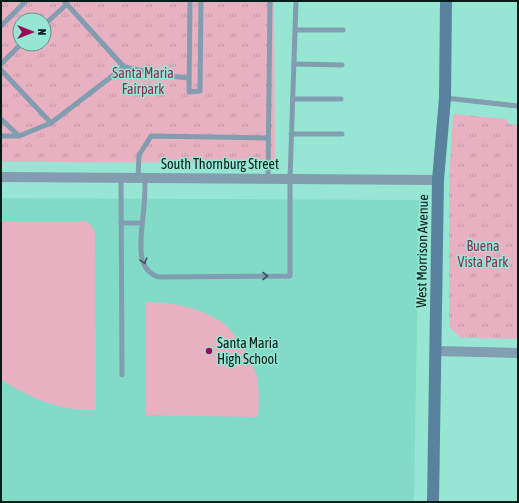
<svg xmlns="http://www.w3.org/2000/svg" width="519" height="503" font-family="'Asap Condensed',sans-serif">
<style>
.built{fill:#82dbc6}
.park{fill:url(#park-tufts);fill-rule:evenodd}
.garden{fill:#e7b1c2}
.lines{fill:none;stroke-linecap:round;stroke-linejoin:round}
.lane{stroke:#819daf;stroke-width:5}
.street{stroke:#819daf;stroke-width:10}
.secondary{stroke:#58829d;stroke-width:12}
.oneway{stroke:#3a575b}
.poi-dot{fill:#9b0856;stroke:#97e6d3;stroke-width:1.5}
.labels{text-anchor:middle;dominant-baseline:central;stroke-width:3;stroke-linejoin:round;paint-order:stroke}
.park-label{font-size:14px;fill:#863154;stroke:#97e6d3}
.street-label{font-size:14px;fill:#001e17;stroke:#97e6d3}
.poi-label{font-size:14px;fill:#001e17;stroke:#97e6d3;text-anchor:start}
</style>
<defs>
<pattern id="park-tufts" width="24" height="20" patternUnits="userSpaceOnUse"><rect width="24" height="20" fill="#e7b1c2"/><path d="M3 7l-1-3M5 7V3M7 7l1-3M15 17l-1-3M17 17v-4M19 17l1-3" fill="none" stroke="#c498a6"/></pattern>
</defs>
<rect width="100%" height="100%" fill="#97e6d3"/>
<!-- built -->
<polygon class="built" points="1,198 419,200 414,502 1,502"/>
<!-- park -->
<g class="park">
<path d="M1,1h273l1,162 -274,-1zM20,20h24v24h-24z"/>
<polygon points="453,114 506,119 509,124 518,125 518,339 461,338 449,327 449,181"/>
</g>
<!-- garden -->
<g class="garden">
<path d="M1,221h84l6,4 4,7 1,178c-8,0 -15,0 -22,-1 -27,-3 -51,-16 -73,-29z"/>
<path d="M146,302c25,0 52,5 74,19 12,7 29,33 34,47 6,13 5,34 4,49l-112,-2z"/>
</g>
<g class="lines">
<!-- lane -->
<g class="lane">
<polyline points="190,1 189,92 200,91 201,1"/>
<polyline points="44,25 67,4"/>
<polyline points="1,26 26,1"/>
<polyline points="295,30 343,30"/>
<polyline points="1,64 21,44"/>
<polyline points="294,64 342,65"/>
<polyline points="124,67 163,75 188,78"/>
<polyline points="1,70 51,123 124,67 64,1"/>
<polyline points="445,98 518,106"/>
<polyline points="293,99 341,99"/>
<polyline points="1,119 19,136 51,123"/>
<polyline points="291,134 342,134"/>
<polyline points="1,136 19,136"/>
<polyline points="121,178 122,375"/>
<polyline points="138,178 139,155 151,136 268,138"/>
<path d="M145,178c0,9 0,19 -1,28 -1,13 -6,44 -1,56 3,8 7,12 15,15l132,-1v-97l6,-178"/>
<polyline points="268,179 270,1"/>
<polyline points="121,223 142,223"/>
</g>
<!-- street -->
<g class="street">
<polyline points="1,177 438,180"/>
<polyline points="436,351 518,353"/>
</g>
<!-- secondary -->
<polyline class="secondary" points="433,502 438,180 445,98 446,1"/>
</g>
<!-- one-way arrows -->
<defs><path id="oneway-chevron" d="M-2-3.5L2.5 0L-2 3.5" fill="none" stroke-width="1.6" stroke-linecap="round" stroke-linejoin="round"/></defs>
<g class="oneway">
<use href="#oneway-chevron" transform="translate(144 261) rotate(72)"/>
<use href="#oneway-chevron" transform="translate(265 276)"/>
</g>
<!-- markers -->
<circle class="poi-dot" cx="209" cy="351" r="4"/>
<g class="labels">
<!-- park labels -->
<g class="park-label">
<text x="143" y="73">Santa Maria<tspan x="143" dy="16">Fairpark</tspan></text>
<text x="483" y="246">Buena<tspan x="483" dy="16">Vista Park</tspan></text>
</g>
<!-- street labels -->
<g class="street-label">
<text x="220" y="164">South Thornburg Street</text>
<text transform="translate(422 251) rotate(-89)">West Morrison Avenue</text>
</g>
<!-- poi labels -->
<g class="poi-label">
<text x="217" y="343">Santa Maria<tspan x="217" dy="16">High School</tspan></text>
</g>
</g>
<!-- border -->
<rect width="519" height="503" fill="none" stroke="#001e17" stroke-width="4"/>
<!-- north arrow -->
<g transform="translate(32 32) rotate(90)"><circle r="19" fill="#97e6d3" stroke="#5b9688"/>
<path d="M0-3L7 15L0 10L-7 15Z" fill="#9b0856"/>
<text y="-6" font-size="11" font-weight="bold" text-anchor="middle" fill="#001e17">N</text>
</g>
</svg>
